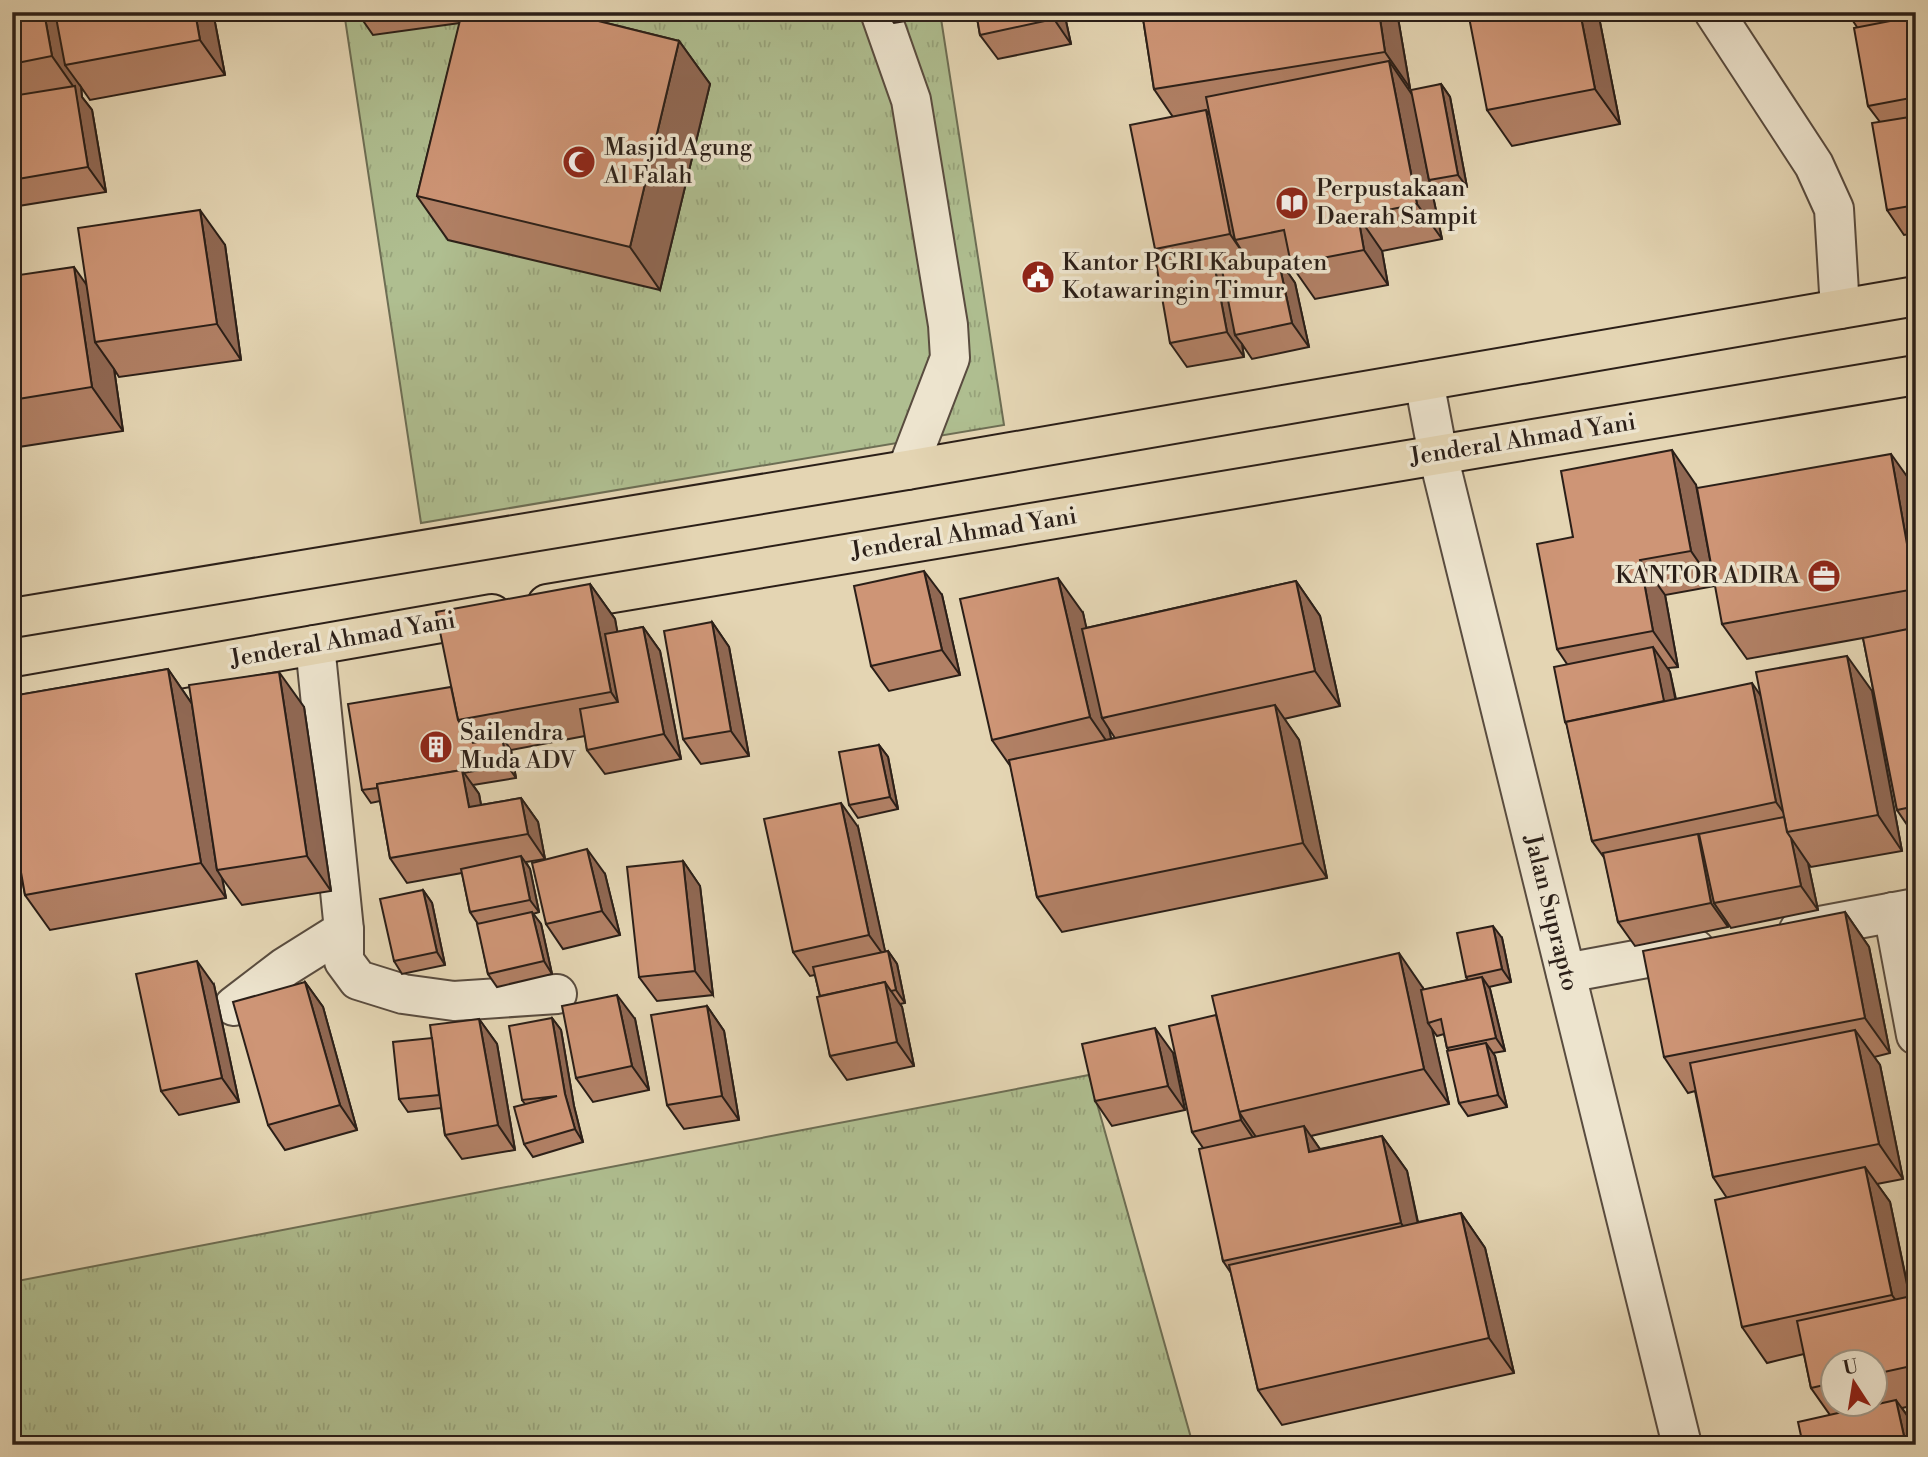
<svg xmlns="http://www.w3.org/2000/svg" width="1928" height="1457" font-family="'Libre Bodoni',serif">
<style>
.grass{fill:url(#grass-tufts);stroke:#6d6e54;stroke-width:2}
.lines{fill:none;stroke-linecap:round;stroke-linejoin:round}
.minor-casing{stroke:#594c3f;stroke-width:42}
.highway-casing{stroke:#2b1f18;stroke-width:42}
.minor{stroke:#ede4ce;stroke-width:38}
.highway{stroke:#e4d5b3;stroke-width:38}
.wall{fill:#b18065;stroke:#2b1f18;stroke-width:2;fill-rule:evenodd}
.shaded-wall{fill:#906853;stroke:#2b1f18;stroke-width:2}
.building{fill:#ce9576;stroke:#2b1f18;stroke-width:2}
.labels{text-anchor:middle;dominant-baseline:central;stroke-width:7;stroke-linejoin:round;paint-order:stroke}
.poi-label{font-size:24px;fill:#2b1f18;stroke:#ede4ce;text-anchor:start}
.street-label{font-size:24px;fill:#2b1f18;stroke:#ede4ce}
</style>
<defs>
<pattern id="grass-tufts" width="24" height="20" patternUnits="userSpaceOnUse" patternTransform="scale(1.75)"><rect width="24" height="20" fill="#afbe90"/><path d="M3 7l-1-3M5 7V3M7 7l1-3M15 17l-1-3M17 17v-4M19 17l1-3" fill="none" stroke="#97a37b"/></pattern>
</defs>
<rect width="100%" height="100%" fill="#e4d5b3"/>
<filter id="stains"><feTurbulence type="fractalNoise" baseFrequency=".00286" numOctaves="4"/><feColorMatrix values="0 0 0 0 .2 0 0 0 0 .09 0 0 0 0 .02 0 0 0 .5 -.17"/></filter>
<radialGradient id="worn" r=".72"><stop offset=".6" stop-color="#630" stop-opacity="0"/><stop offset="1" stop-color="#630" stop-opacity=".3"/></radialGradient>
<!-- grass -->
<g class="grass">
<polygon points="344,12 940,12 1004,425 421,523"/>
<polygon points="1089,1075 1193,1445 12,1445 12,1282"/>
</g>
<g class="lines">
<defs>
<g id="minor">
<polyline points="880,12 911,100 948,325 950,358 907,470"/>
<polyline points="1714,12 1814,165 1834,209 1840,309"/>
<polyline points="1424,381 1438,455 1682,1445"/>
<polyline points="315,645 344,930 344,961 358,980 403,994 454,1001 557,994"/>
<polyline points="1893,912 1916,1035"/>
<polyline points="1799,930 1916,908"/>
<polyline points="1566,973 1695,949"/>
<polyline points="234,1006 285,967 344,930"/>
</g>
<g id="highway">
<polyline points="547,604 1916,375"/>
<polyline points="12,618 907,470 1916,296"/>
<polyline points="12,698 492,614"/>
</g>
</defs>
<!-- minor casing -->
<use href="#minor" class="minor-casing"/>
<!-- highway casing -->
<use href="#highway" class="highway-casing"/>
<!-- minor -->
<use href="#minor" class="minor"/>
<!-- highway -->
<use href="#highway" class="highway"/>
</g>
<!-- wall -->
<g class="wall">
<polygon points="12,12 213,12 225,75 90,100 81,87 82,97 92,110 106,192 12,207"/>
<polygon points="357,12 562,12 679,41 710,84 660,290 448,240 417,196 460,23 373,35"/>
<polygon points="886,12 935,12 936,16 894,23"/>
<polygon points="976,12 1064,12 1071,44 998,59 980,35"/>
<path d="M1142,12h255l13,76h-3l5,7 29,-11 9,13 17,90 -29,6 -8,-11 12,57 -60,12 6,34 -73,14 -21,-30 -8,1 9,13 14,64 -57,12 -10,-15 2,13 -57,10 -17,-24 -6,-81 -9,-13 18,-132 -19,-28zM1247,258l4,6 -27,6 -4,-6 27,-5z"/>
<polygon points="1598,12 1620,124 1512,146 1487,110"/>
<polygon points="1847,12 1916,12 1916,233 1904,235 1887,210 1880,122 1868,106 1857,27"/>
<polygon points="225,245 241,360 119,377 114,369 123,431 12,448 12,271 16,276 86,284"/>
<polygon points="1696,485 1715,586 1665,595 1678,667 1668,668 1670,672 1676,699 1872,691 1902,851 1811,867 1808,863 1818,910 1731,928 1727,922 1728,927 1635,946 1618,922 1605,859 1592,841 1567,725 1565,722 1567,664 1557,649 1573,537"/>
<polygon points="1916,489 1916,629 1914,629 1916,631 1916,834 1914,835 1897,810 1863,638 1747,659 1722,624"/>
<path d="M1296,581l24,35 20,90 -56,13 15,21 28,138 -265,54 -25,-35 -26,-130 -19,-27 91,-127 3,15zM1109,729l6,9 -4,1z"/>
<polygon points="590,584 615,619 617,632 643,627 660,651 681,759 605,774 587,750 585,736 511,750 516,778 473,785 479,794 481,805 521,798 538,822 545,859 526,862 530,869 539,912 533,914 541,924 552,974 497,987 488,974 478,924 470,912 462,873 407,883 390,858 380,801 371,803 362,790"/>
<polygon points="942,595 960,675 889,691 871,666"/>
<polygon points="712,622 729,647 749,756 701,764 683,739"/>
<polygon points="168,669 192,704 304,707 331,891 242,905 222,878 226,898 50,930 25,895 23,883 12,885 12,696"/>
<polygon points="879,745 888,757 898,809 858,818 849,805"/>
<polygon points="858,827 885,952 888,951 897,964 905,1003 900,1004 902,1007 914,1066 847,1080 830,1056 820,996 815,975 810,976 793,952"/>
<polygon points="683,861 700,886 713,995 657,1001 639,977"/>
<polygon points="605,874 620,935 563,949 546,924"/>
<polygon points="423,890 432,903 445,965 402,974 394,961"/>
<path d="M1845,912l24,35 21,106 -16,4 6,8 23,114 -26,5 13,18 20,95 6,-2v110l-14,3 11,16 -83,-9 -19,-27 -7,-34 -37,9 -25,-36 -15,-129 -14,-21 -18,-86 -7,2 -24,-36zM1833,1362h42v42h-42z"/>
<polygon points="1502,938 1511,982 1489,987 1490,989 1505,1051 1493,1053 1495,1056 1507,1107 1468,1116 1459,1103 1449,1051 1447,1048 1444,1034 1437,1036 1432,1029 1449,1104 1311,1136 1320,1149 1382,1136 1407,1171 1418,1222 1461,1213 1485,1248 1514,1373 1282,1425 1258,1390 1231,1273 1223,1261 1203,1148 1192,1132 1423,988 1424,990 1468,980 1466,977"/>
<polygon points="305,982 323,1007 357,1130 285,1150 268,1125"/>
<polygon points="214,985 239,1102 179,1115 161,1091"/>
<polygon points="707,1006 724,1031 739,1120 684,1129 667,1105"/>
<polygon points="552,1018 561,1030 574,1106 583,1142 533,1157 524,1144 525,1104 522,1100"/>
<polygon points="479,1019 497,1044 515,1150 462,1159 445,1135 441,1108 408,1112 399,1099 432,1038"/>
<polygon points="635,1019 649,1090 593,1102 576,1078"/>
<polygon points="1173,1053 1185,1110 1112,1126 1095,1101"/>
</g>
<!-- shaded-wall -->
<g class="shaded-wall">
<polygon points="44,12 67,12 65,65 81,87 82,97 92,110 106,192 88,167 75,89 52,56"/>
<polygon points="195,12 213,12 225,75 200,40"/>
<polygon points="1052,12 1064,12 1071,44 1054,19"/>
<polygon points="1379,12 1397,12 1410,88 1385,52"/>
<polygon points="1580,12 1598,12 1620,124 1595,89"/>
<polygon points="679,41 710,84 660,290 630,247"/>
<polygon points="1389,61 1413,96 1429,180 1430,182 1442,239 1417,204"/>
<polygon points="1441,84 1450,97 1467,187 1458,175"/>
<polygon points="1206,110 1223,135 1235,240 1247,259 1230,234"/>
<polygon points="200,210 225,245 241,360 217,324"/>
<polygon points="1358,216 1382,251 1388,285 1364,250"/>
<polygon points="1212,253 1229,278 1235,335 1242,344 1244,357 1227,332"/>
<polygon points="1278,258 1295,283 1309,347 1292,323"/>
<polygon points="74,267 105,311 95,342 114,369 123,431 92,387"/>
<polygon points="1672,450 1696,485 1715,586 1691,551"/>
<polygon points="1891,454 1916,489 1916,590 1915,589"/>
<polygon points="1640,560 1665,595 1678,667 1653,631"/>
<polygon points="924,571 942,595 960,675 942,650"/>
<polygon points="1058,578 1083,613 1107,717 1102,718 1109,729 1114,752 1090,717"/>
<polygon points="1296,581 1320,616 1340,706 1315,671"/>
<polygon points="590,584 615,619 635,727 611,692"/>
<polygon points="712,622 729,647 749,756 731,731"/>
<polygon points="643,627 660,651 681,759 664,734"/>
<polygon points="1653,647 1670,672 1681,728 1664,703"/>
<polygon points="1847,656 1872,691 1902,851 1878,815"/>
<polygon points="168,669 192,704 217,870 222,878 226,898 201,863"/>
<polygon points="279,672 304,707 331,891 307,856"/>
<polygon points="1752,683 1776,718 1796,830 1776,802"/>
<polygon points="1275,705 1299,740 1327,878 1303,843"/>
<polygon points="502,737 511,750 516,778 507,765"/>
<polygon points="879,745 888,757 898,809 890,797"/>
<polygon points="462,770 479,794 486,832 469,807"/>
<polygon points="521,798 538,822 545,859 528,834"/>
<polygon points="12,802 26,883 12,863"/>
<polygon points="841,803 858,827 887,960 869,935"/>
<polygon points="1698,834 1715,859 1714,903 1727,922 1728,927 1711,903"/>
<polygon points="1791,838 1808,863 1818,910 1801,886"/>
<polygon points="587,849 605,874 620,935 602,911"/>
<polygon points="521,856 530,869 539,912 530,900"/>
<polygon points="683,861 700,886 713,995 695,971"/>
<polygon points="423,890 432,903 445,965 437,952"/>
<polygon points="532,912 541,924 552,974 544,961"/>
<polygon points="1845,912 1869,947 1890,1053 1865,1018"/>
<polygon points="1493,926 1502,938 1511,982 1502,969"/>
<polygon points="888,951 897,964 905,1003 896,990"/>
<polygon points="1399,953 1423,988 1431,1022 1428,1023 1432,1029 1449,1104 1424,1069"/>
<polygon points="197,961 214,985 239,1102 222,1078"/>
<polygon points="1482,977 1490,989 1505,1051 1496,1038"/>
<polygon points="305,982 323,1007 357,1130 340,1105"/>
<polygon points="885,982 902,1007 914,1066 897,1042"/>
<polygon points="617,995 635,1019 649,1090 632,1066"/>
<polygon points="707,1006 724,1031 739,1120 722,1096"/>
<polygon points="552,1018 561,1030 574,1106 583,1142 575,1129 565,1094"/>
<polygon points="479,1019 497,1044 515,1150 498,1125"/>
<polygon points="1155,1028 1173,1053 1185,1110 1168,1086"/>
<polygon points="1855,1030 1880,1065 1903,1179 1879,1144"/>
<polygon points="1486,1043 1495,1056 1507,1107 1498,1095"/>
<polygon points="1239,1112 1256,1137 1258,1145 1241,1120"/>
<polygon points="1304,1126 1328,1161 1309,1152"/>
<polygon points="1382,1136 1407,1171 1425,1258 1401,1223"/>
<polygon points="1865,1167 1890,1202 1916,1328 1892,1295"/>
<polygon points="1461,1213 1485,1248 1514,1373 1489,1338"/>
<polygon points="1896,1400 1913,1424 1916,1435 1916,1445 1906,1445"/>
</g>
<!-- building -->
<g class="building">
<polygon points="12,12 44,12 52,56 12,64"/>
<polygon points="55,12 195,12 200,40 65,65"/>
<polygon points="462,12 562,12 679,41 630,247 417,196"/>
<polygon points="976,12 1052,12 1054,19 980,35"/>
<polygon points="1142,12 1379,12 1385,52 1154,89"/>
<polygon points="1468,12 1580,12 1595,89 1487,110"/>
<polygon points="1916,16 1916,97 1868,106 1854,28"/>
<polygon points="1389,61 1417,204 1358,216 1364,250 1291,264 1284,230 1235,240 1206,97"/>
<polygon points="1441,84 1458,175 1429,180 1411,90"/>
<polygon points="75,86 88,167 12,180 12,96"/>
<polygon points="1206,110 1230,234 1155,249 1130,125"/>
<polygon points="1916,116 1916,205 1887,210 1872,123"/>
<polygon points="200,210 217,324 95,342 78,228"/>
<polygon points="1212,253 1227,332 1170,343 1156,263"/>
<polygon points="1278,258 1292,323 1235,335 1222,270"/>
<polygon points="74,267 92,387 12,400 12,276"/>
<polygon points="1672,450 1691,551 1640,560 1653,631 1557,649 1537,544 1573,537 1561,471"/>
<polygon points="1891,454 1915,589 1722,624 1697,488"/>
<polygon points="924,571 942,650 871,666 854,586"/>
<polygon points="1058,578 1090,717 992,740 960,599"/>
<polygon points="1296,581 1315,671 1102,718 1082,629"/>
<polygon points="590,584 611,692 458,720 436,612"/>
<polygon points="712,622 731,731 683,739 664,631"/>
<polygon points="643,627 664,734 587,750 580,709 618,702 605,634"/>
<polygon points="1913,628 1916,640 1916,806 1897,810 1863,638"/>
<polygon points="1653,647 1664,701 1565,722 1554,667"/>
<polygon points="1847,656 1878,815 1787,832 1756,672"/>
<polygon points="168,669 201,863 25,895 12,822 12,696"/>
<polygon points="279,672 307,856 217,870 189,685"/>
<polygon points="1752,683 1776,802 1592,841 1566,722"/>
<polygon points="451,687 458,720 473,743 502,737 507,765 464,773 462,770 377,784 377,788 362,790 348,704"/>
<polygon points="1275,705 1303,843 1037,897 1009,760"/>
<polygon points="879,745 890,797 849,805 839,752"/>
<polygon points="462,770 469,807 521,798 528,834 390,858 377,784"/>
<polygon points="841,803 869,935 793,952 764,819"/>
<polygon points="1784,817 1787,832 1791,838 1801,886 1714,903 1699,834"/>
<polygon points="1698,834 1711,903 1618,922 1603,853"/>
<polygon points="587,849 602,911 546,924 532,863"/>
<polygon points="521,856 530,900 470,912 461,869"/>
<polygon points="683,861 695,971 639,977 627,867"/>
<polygon points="423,890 437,952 394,961 380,899"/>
<polygon points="532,912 544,961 488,974 477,924"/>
<polygon points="1845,912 1865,1018 1664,1057 1643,951"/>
<polygon points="1493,926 1502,969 1466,977 1457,933"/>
<polygon points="888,951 896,990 891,991 885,982 820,996 813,967"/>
<polygon points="1399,953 1424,1069 1239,1112 1212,996"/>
<polygon points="197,961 222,1078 161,1091 136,974"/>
<polygon points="1482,977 1496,1038 1447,1048 1441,1019 1428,1023 1421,990"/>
<polygon points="305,982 340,1105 268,1125 233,1002"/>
<polygon points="885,982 897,1042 830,1056 817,997"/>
<polygon points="617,995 632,1066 576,1078 562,1006"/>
<polygon points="707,1006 722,1096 667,1105 651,1015"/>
<polygon points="1216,1015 1241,1120 1192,1132 1169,1026"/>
<polygon points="552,1018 565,1094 575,1129 524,1144 514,1107 557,1096 522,1100 509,1026"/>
<polygon points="479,1019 498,1125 445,1135 430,1025"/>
<polygon points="1155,1028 1168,1086 1095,1101 1082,1044"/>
<polygon points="1855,1030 1879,1144 1713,1177 1690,1063"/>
<polygon points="432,1038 439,1095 399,1099 393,1042"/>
<polygon points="1486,1043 1498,1095 1459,1103 1447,1051"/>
<polygon points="1304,1126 1309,1152 1382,1136 1401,1223 1223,1261 1199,1149"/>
<polygon points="1865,1167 1892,1295 1742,1327 1715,1200"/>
<polygon points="1461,1213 1489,1338 1258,1390 1229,1265"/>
<polygon points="1916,1295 1916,1365 1875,1374 1875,1362 1833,1362 1833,1383 1811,1388 1797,1321"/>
<polygon points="1896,1400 1906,1445 1803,1445 1798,1422"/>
</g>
<!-- icons -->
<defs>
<symbol id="mosque-disc" viewBox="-11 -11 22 22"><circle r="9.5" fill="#8f2418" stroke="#ede4ce"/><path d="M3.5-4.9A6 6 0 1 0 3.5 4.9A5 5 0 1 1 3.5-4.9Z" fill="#fff"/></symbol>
<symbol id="library-disc" viewBox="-11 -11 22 22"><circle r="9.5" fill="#8f2418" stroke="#ede4ce"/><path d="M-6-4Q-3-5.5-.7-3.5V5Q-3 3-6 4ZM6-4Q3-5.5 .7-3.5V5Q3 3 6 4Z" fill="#fff"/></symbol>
<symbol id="civic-disc" viewBox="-11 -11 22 22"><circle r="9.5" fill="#8f2418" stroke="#ede4ce"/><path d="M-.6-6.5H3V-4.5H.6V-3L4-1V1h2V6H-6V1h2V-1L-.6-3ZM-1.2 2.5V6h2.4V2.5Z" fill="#fff"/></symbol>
<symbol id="office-disc" viewBox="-11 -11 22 22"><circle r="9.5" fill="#8f2418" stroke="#ede4ce"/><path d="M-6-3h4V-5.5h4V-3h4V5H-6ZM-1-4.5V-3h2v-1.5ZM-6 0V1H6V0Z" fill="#fff"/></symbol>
<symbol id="building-disc" viewBox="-11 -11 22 22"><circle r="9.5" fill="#8f2418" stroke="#ede4ce"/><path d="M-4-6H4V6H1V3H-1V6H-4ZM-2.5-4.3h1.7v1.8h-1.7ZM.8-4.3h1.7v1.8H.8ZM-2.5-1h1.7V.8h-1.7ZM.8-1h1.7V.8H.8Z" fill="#fff"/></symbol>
</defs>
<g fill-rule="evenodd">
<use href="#mosque-disc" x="560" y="143" width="38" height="38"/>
<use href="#library-disc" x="1273" y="184" width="38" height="38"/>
<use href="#civic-disc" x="1019" y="258" width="38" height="38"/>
<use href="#office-disc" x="1805" y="557" width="38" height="38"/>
<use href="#building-disc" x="417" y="728" width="38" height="38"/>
</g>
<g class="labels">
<!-- poi labels -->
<g class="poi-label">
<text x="604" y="148">Masjid Agung<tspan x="604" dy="28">Al Falah</tspan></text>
<text x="1316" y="189">Perpustakaan<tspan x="1316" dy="28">Daerah Sampit</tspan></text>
<text x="1062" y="263">Kantor PGRI Kabupaten<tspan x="1062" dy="28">Kotawaringin Timur</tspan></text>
<text x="1800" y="576" text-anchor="end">KANTOR ADIRA</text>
<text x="460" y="733">Sailendra<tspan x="460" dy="28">Muda ADV</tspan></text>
</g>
<!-- street labels -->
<g class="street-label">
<text transform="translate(1523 440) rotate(-9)">Jenderal Ahmad Yani</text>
<text transform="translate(964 534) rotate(-9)">Jenderal Ahmad Yani</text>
<text transform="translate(343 640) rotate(-10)">Jenderal Ahmad Yani</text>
<text transform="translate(1551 913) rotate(76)">Jalan Suprapto</text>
</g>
</g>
<!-- margin -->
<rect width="1928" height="1457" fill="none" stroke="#e4d5b3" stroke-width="42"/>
<rect x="14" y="14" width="1900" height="1429" fill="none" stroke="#2b1f18" stroke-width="3.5"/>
<rect x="21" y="21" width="1886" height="1415" fill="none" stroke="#2b1f18" stroke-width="2"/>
<!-- north arrow -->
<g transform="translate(1854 1383) rotate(348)"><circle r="33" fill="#ede4ce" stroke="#9f9585" stroke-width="2"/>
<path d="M0-5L12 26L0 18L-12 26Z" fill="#8f2418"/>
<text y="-10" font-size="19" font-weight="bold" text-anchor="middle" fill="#2b1f18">U</text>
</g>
<rect width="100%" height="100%" filter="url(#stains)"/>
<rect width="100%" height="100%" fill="url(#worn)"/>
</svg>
